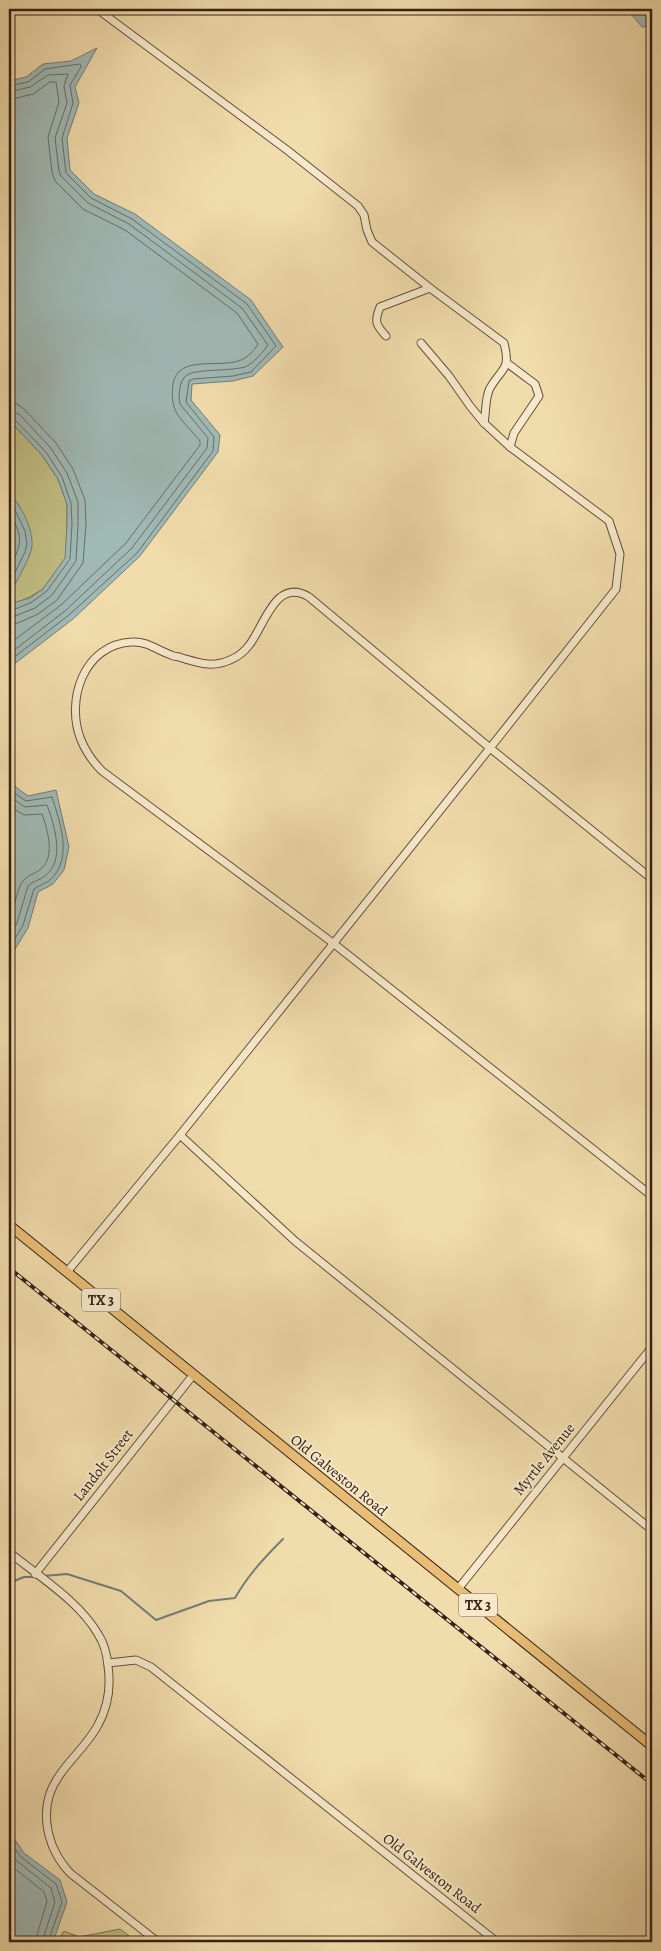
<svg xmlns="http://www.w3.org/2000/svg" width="661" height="1951" font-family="Alegreya,serif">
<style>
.green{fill:#c1be84;stroke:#7c6f4e}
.water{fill:#9fb9b5;stroke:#757c76}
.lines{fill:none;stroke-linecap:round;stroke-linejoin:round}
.shore{stroke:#6a6c66;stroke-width:1}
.stream{stroke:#757c76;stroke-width:2}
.minor-casing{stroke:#654f3d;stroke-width:9}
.major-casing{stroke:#362018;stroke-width:11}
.minor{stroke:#f6e8c9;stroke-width:7}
.major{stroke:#e8be76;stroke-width:9}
.rail-casing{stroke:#362018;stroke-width:4}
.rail{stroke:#f6e8c9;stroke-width:2;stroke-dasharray:5.5;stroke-linecap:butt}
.labels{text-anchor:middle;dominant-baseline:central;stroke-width:4;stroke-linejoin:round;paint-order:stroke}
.shield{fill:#f6e8c9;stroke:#705c4d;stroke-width:1}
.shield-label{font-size:14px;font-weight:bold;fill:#362018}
.street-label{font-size:15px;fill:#362018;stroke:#f6e8c9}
</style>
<rect width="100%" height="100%" fill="#f1dcac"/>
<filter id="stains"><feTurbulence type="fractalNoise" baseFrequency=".004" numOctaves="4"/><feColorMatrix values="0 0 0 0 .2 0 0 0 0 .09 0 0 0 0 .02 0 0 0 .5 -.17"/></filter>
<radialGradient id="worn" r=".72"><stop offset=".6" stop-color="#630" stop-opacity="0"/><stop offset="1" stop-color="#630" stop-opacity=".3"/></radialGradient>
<!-- green -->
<g class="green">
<polygon points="9,420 42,455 58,479 67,504 67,524 66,558 43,589 30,597 11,605 9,604 9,595 30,554 20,507 9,493"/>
<polygon points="120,1929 137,1942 57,1942 64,1931 79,1937"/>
</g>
<!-- water -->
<g class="water">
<polygon points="601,9 652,9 652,26 642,27 632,15"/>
<polygon points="97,48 75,87 79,103 67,138 70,170 94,194 135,214 251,300 283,347 253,376 233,381 192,384 191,400 220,435 218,452 140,556 73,619 9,668 9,604 30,598 43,589 65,558 67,524 67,504 58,479 42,455 9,420 9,81 26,77 43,64 71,61"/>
<path d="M9,493c12,12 24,35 23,53 -1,11 -17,38 -23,49z"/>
<polygon points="9,782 28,796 56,790 69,847 64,870 53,884 38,892 28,928 9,959"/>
<polygon points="9,1831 24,1853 60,1880 67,1902 53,1942 9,1942"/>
</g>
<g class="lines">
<!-- shore -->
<g class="shore">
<polyline points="9,86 28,82 45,69 80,64 81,67 70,85 73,103 62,138 66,173 91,198 132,219 247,304 276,346 251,372 233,376 193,379 189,381 186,402 214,437 213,451 137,553 69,615 9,661"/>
<path d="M9,92l21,-5 18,-12 20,-1 -4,12 3,17 -12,35 4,33 2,5 27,27 41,21 113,84 26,37c-5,7 -15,19 -23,22 -14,4 -49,2 -58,8 -8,5 -9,21 -7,29l28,34 -1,10 -75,100 -67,63 -56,43"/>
<path d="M9,100l24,-6 17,-12h6l3,20 -11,35 4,35 3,9 28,28 42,21 112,83 21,31c-3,5 -8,11 -13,14 -20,13 -67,-6 -72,26 -4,30 9,35 27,57v4l-74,98 -65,62 -52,39"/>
<polyline points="9,403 17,404 24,409 56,443 73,469 85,500 86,524 83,563 57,600 38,614 18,623 9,624"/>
<polyline points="9,411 19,414 50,447 67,473 78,502 78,524 76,561 52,595 35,608 15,616 9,616"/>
<polyline points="9,417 14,419 46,452 62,477 71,503 72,524 70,559 47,591 32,602 13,610 9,610"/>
<polyline points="9,501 15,510 25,531 27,544 25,552 9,585"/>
<path d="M9,511c17,31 11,32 0,61"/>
<path d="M9,789l17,12 26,-4c8,25 21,61 -1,82 -5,5 -12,6 -17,10l-11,36 -14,24"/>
<path d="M9,796l16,11 22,-2c7,20 19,55 -2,71 -5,4 -12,5 -17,10l-11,37 -8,14"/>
<path d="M9,806l15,9 18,-1c5,15 14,42 -1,55 -6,5 -14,6 -19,13 -7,12 -7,28 -13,41"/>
<polyline points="9,1840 21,1857 56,1884 62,1902 48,1942"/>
<polyline points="9,1851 17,1861 51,1888 55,1902 42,1942"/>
<polyline points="9,1864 44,1892 47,1901 35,1942"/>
</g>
<!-- stream -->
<g class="stream">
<path d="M43,1576l24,-2 54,17 35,29 53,-19 26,-3c13,-23 30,-41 48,-59"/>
<polyline points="9,1583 24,1577 33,1577"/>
</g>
<defs>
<g id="minor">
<polyline points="97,9 287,150 358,206 364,215 367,230 372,242 430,288"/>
<path d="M386,336c-10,-11 -12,-14 -6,-29l50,-19 74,55c7,28 -2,24 -14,45 -5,9 -4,25 -6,35"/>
<polyline points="507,363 535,384 539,396 514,433 510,447"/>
<path d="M652,879l-162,-131 -181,-151c-33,-20 -44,27 -59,47 -5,7 -12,13 -20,16 -18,8 -31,3 -48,-2 -4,-2 -8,-1 -11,-3 -14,-5 -24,-14 -39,-13 -48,2 -67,58 -51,98 5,12 12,22 21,31l231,172 319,253"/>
<polyline points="180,1135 295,1241 652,1530"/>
<polyline points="67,1272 180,1135 490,748 616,589 620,554 609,521 510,447 484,423 470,406 449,376 421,343"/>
<path d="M9,1552c29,24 70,49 89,82 6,9 9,21 10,32 3,21 0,41 -10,59 -10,19 -27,33 -39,51 -22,31 -13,71 11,97l88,69"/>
<polyline points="35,1574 194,1374"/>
<polyline points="458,1589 652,1347"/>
<polyline points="108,1663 136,1660 151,1667 497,1942"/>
</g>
<polyline id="major" points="9,1225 652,1746"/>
</defs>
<!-- minor casing -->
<use href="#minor" class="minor-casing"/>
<!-- major casing -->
<use href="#major" class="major-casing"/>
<!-- minor -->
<use href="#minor" class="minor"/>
<!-- major -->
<use href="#major" class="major"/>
<defs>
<polyline id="rail" points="9,1268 652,1784"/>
</defs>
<!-- rail casing -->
<use href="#rail" class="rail-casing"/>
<!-- rail -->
<use href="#rail" class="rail"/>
</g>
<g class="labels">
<!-- shield labels -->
<g class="shield">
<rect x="82" y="1288.5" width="38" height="23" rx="4"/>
<rect x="459" y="1593.5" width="38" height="23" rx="4"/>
</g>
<g class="shield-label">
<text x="101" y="1300">TX 3</text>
<text x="478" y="1605">TX 3</text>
</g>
<!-- street labels -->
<g class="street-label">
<text transform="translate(544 1459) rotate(-51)">Myrtle Avenue</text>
<text transform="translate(103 1465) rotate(-52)">Landolt Street</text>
<text transform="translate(339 1475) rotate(39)">Old Galveston Road</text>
<text transform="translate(432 1873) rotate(38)">Old Galveston Road</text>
</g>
</g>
<!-- margin -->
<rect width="661" height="1951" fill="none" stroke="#f1dcac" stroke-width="30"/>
<rect x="10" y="10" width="641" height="1931" fill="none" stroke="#362018" stroke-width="2.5"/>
<rect x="15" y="15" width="631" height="1921" fill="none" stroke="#362018"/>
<rect width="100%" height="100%" filter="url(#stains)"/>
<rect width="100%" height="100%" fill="url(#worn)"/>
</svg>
